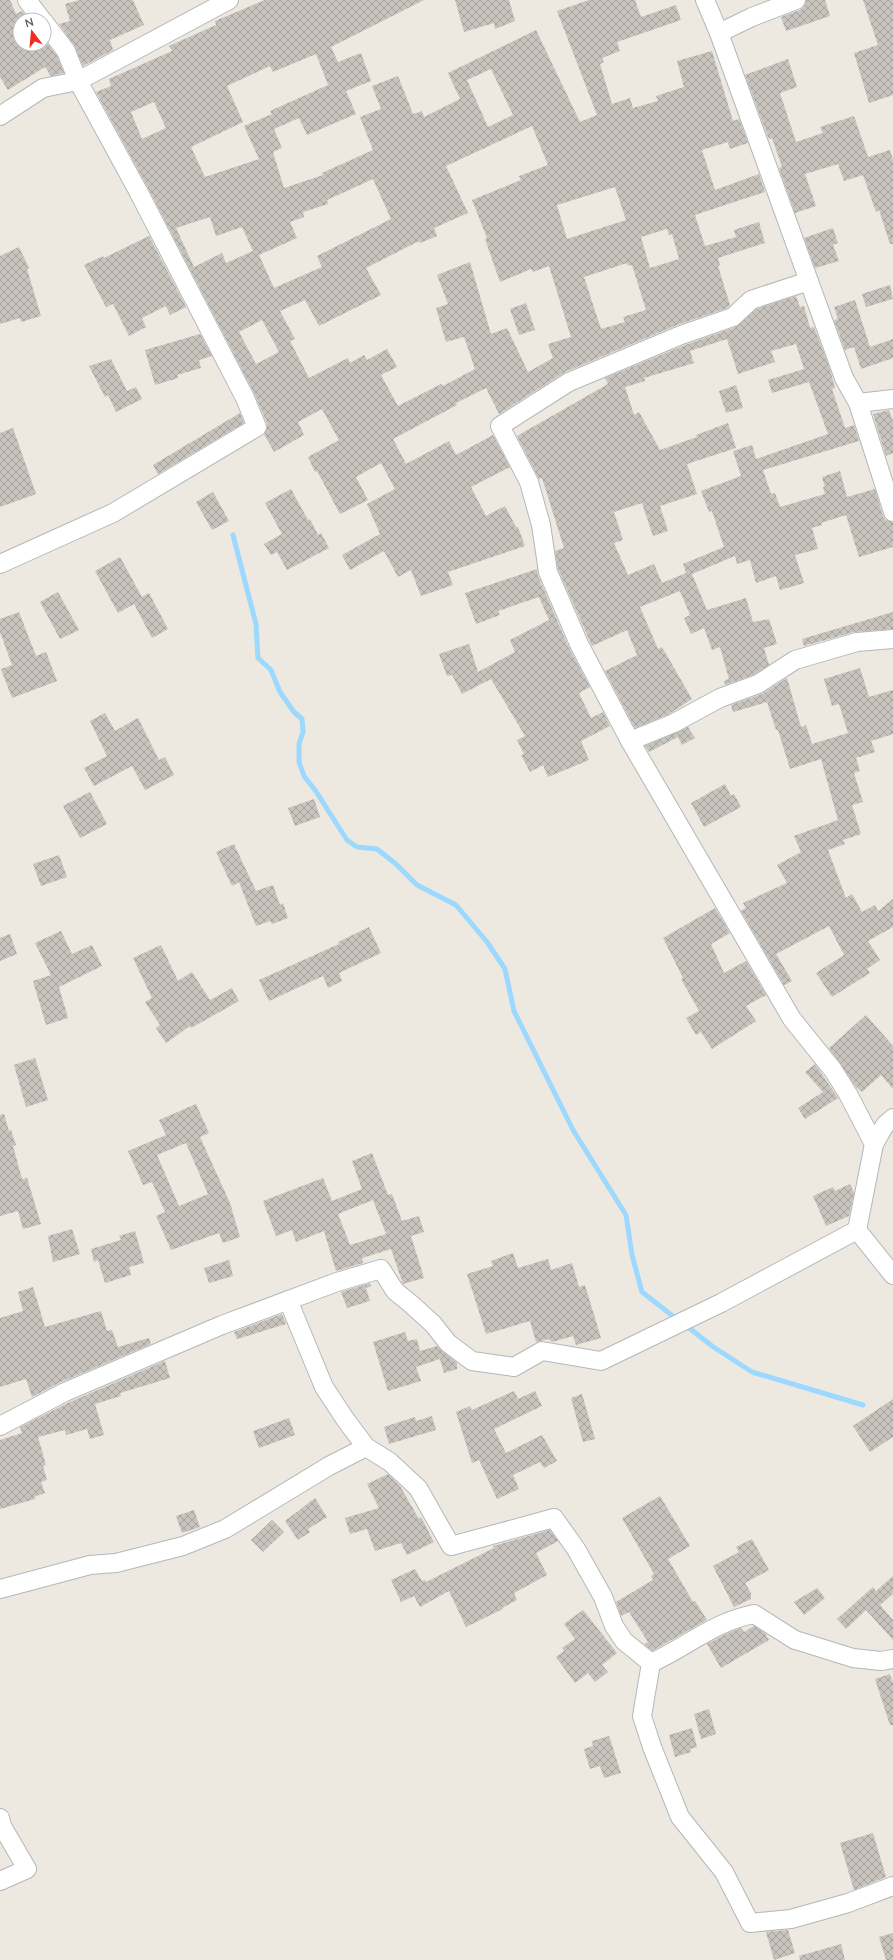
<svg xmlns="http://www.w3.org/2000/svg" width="893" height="1960" font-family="Lato,sans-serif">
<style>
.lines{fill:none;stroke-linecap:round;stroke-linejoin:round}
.stream{stroke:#9dd8ff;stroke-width:5}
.building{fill:url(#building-cross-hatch);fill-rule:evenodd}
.minor-casing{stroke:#b3b7bc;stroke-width:20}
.minor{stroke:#fff;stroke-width:18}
</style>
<defs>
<pattern id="building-cross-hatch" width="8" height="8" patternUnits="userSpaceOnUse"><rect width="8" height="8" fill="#c8c4bd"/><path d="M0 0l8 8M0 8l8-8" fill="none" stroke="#a5a29d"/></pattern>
</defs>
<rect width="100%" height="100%" fill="#ede9e0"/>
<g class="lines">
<!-- stream -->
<g class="stream">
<polyline points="233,535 256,624 258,658 271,670 280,692 294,712 302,719 303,732 299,744 299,762 304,776 315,790 347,840 357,847 377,849 396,864 417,885 456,905 487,942 505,969 514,1011 573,1130 626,1215 632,1255 642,1292 678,1320"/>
<polyline points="684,1324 712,1346 752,1372 863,1405"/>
</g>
</g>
<!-- building -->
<g class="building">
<polygon points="0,0 10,0 16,14 22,11 29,20 20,20 20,44 44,44 44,39 57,56 64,73 51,76 45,67 8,90 0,77"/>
<polygon points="80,0 133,0 144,25 110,40 113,50 83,66 74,45 59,24 70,21 65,4"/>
<path d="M265,0h159l-93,47 7,15 23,-9 10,28 -25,10 10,23 -49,21 -8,-17 -25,11 8,19 -9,4 11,36 39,-13 -1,-2 51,-23 -13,-33 21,-8 -9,-23 26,-10 15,38 9,-3 2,6 36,-18 -12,-26 88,-43 44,92 17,-7 -40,-104 32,-11h46l6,17 35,-12 5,15 -64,22 3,9 -18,7 2,4 -4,2 12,40 18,-6 3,10 25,-7 -2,-5 28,-9 -7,-26 35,-10 21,70 6,-2 9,24 -18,6 -2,-7 -26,8 13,40 44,-16 6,18 -70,23 10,31 31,-9 -2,-7 25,-8 6,21 -47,15 2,7 -2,1 12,39 -3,3 -50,17 -112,47 -66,42 -13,-26 -30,15 1,2 -64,34 13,25 43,-23 7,14 37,-20 17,32 -39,20 15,29 19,-10 11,21h2l7,19 -77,26 5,13 -32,11 -10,-26 -13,7 -14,-26 -34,19 -8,-15 38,-21 -13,-30 28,-15 -14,-26 -25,14 12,23 -28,14 -23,-43 -2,1 -7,-15 31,-17 -17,-31 -24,13 6,13 -30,17 -10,-18 3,-6v-5l-13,-30 -107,-207 -51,-94 15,-6 -2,-7 63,-28 -3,-5 47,-21 -1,-4zM316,54l12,31 -58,26 2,3 -28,12 15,33 -54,18 -14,-30 52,-25 -16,-36 43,-20 3,6zM491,69l22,46 -25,12 -21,-47zM154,102l12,26 -24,11 -11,-27zM532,126l16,39 -29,11 2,4 -49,20 15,38 -2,1 15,43 31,-13 2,3 16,-6 22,71 -23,7 5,14 -25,14 -21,-44 -16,6 -21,-72 -33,13 11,29 -12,4 10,34 18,-5 11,32 -32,17 -2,-2 -43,22 -17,-31 16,-8 -10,-18 -20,11 -3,-5 -14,8 -2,-5 -39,20 -19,-37 5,-2 -15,-28 25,-11 14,26 62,-31 -15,-27 53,-27 1,2 17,-7 -3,-8 34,-15 -22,-47zM373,179l18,40 -74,37 5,11 -48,21 -15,-33 38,-17 -7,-16 14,-5 -1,-5 25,-8 -1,-4zM615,187l11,33 -59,19 -10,-34zM210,217l6,19 26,-9 11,24 -27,12 -4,-10 -28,14 -18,-39zM667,229l2,6 3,-1 7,25 -29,9 -9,-31zM627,263l1,3 4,-1 14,45 -23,7 2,5 -24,7 -17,-52zM262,320l17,32 -23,12 -17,-32z"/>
<polygon points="455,0 509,0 515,21 495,29 494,23 464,32"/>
<polygon points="806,0 825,0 830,16 786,31 781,17 800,10 804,6"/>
<polygon points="863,0 893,0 893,95 869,103 854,53 878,45"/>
<polygon points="788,59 797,87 780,93 796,142 823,133 820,127 854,116 868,157 890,150 893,160 893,244 890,244 879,210 876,212 863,175 844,181 838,164 805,174 816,206 795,213 779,168 782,167 772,138 770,139 768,137 745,75"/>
<polygon points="833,228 838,243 833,245 839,261 815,268 804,238"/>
<polygon points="149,236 186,307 170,315 166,306 142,318 146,327 129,336 113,304 106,307 84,265 103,256 104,258"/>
<polygon points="19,247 29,268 27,269 41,316 21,322 20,318 0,324 0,256"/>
<polygon points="890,285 893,299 866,307 862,294"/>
<path d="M796,296l4,11 4,-1 6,22 4,-1 16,42 5,19 -3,1 13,39 9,-3 12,37 -7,-21 -96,29 8,24 4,-1 5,14 45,-13 -2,-7h2l-3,-10 18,-6 7,26 28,-8 8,27 3,4 7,2v25l-34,10 -13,-42 -25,8 1,2 -10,3 6,21 -23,6 9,28 -24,7 -4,-14 -20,7 -6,-23 -13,4 -2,-8 -43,18 15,36 39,-12 7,24 16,-3 8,25 -13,4 5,17 -16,10 -28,10 -1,-4 5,-2 -9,-32 -8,3 -8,-22 -13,6 -7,-16 6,-3 -10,-24 -40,16 18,42 4,-2 30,52 -23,15 -34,14 -30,-57 32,-16 -10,-25 -35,16 -34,-77 -3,-18 9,-3 -22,-70 -3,1 -22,-43 91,-52 -3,-6 80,-33 51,-18 20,-18zM727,339l11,35 37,-12 -4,-11 25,-7 8,25 -36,11 4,13 37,-11 19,52 -72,25 -4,-14 -19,6 8,25 -40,15 8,21 3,-1 12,36 -41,17 3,9 -24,10 -8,-19 -26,11 -14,-32 9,-3 -9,-28 28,-9 11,33 15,-5 -8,-25 37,-12 -10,-30 49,-16 -8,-25 -32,12 1,2 -37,13 -21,-38 -5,3 -9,-28 20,-6 -1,-3 50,-15 -4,-12z"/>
<polygon points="855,300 870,347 893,339 893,358 861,369 854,347 845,350 834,320 838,319 834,307"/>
<polygon points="526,303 535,330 519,335 510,309"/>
<polygon points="200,334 212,356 199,360 201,368 177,375 178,378 155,385 145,350"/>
<polygon points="111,359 127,391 136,387 142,399 116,412 108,395 105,397 89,366"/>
<polygon points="736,385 743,408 726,413 719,391"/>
<polygon points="889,410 893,421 893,453 886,456 873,414"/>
<polygon points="240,413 244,423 158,474 153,465"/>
<polygon points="13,428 36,494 0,507 0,433"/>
<polygon points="291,489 308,520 310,519 318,535 321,533 329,548 287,570 277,552 271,555 264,544 282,534 265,503"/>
<polygon points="213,492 229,521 212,530 196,502"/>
<polygon points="120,557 142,597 149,593 168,629 152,638 134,604 118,613 95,571"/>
<polygon points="537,569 538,576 569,648 590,687 579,693 591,718 603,712 610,726 581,741 589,760 548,777 543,765 530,772 521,755 524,754 517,740 525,736 491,679 462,694 452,675 447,676 439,654 469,644 478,672 515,652 510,640 549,620 539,597 498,611 500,615 476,624 465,593"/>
<polygon points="58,592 79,630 60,639 40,602"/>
<polygon points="19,612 36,656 46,652 57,681 12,698 1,669 12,665 0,632 0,619"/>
<polygon points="893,612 893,629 854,632 804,646 802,639"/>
<polygon points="860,668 869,697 893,690 893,734 871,741 875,752 856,758 860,771 854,773 863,802 852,805 861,834 843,840 845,844 828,850 846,898 852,894 862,912 875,905 878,911 893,899 893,927 868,941 880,960 867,969 870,973 832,997 816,973 844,955 829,926 776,954 792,981 784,985 741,911 746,908 743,903 787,883 777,865 801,852 794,836 838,820 821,759 790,769 778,730 776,730 767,702 733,712 731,705 762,694 787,678 801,727 806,725 812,744 848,733 839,704 832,706 824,679"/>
<polygon points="105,713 115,731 138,718 159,760 165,757 174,775 145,790 132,766 94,786 84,768 107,756 90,721"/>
<polygon points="688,727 695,738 682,745 678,737 649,752 645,746"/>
<polygon points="725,784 731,796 734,794 741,807 704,827 691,803"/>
<polygon points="90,792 107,824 80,838 63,806"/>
<polygon points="314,799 320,817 295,826 288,808"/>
<polygon points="234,844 256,891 273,885 280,905 283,903 288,918 272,924 270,921 256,926 239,882 232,886 216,852"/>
<polygon points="59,855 67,877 41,886 33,864"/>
<polygon points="715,908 730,933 711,944 724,973 746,961 766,995 746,1006 756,1021 712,1049 701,1032 696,1035 686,1018 699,1011 681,979 683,978 663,938"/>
<polygon points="369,927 381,953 339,973 342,981 328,988 323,976 269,1001 259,980 339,944 338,942"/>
<polygon points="61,931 72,954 92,945 102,966 59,987 68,1018 46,1025 33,981 51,975 35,943"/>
<polygon points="10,934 17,954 0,961 0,938"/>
<polygon points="161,945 178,981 192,972 210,1000 232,988 239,1001 191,1028 190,1026 166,1043 156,1028 160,1025 145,1002 152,998 133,958"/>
<polygon points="866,1015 893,1046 893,1089 881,1075 862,1092 856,1087 829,1048"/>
<polygon points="35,1058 48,1100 26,1107 14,1065"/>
<polygon points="815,1064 838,1098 805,1119 798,1108 823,1092 805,1072"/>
<path d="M196,1104l13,29 -9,4 30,66 10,34 -17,6 -4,-10 -48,17 -15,-34 9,-4 -13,-30 -9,3 -15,-34 38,-16 -7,-15zM186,1143l22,51 -29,12 -22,-51z"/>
<polygon points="4,1114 9,1131 11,1130 16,1145 13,1146 22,1179 27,1178 41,1224 23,1229 18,1211 0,1216 0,1115"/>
<path d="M372,1153l16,42 4,-1 10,27 17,-5 5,16 -13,4 13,42 -21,6 -12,-35 -29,9 1,5 -27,8 -12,-40 -28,11 -4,-12 -16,6 -13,-35 60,-23 9,23 30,-12 -10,-28zM373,1200l13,34 -36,11 -12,-31z"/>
<polygon points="850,1184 854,1193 849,1216 826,1226 813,1196 833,1187 835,1191"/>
<polygon points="72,1229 80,1254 53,1262 48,1236"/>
<polygon points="135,1231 144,1263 129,1267 131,1275 105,1283 98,1260 94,1262 91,1249 121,1240 119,1236"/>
<polygon points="513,1253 518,1268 548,1259 551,1270 572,1263 579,1287 585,1285 601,1338 576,1345 573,1336 552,1342 549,1339 536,1342 530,1321 486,1334 467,1274 493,1266 491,1261"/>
<polygon points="229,1260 233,1276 209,1283 204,1268"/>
<polygon points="370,1283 371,1286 366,1288 370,1301 347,1308 341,1292"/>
<polygon points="33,1287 45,1327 101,1311 107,1331 112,1330 118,1347 149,1338 151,1344 61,1382 32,1397 26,1379 0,1387 0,1318 23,1311 18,1292"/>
<polygon points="282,1314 286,1324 237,1339 234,1332"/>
<polygon points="405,1332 408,1341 417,1339 420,1351 437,1346 457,1363 457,1369 444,1373 440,1359 416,1367 421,1381 388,1391 373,1342"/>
<polygon points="165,1361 170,1378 120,1393 121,1396 95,1404 104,1435 90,1439 87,1429 66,1435 65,1430 38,1437 46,1465 43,1466 47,1480 41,1482 45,1493 34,1497 35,1499 0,1509 0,1440 22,1433 20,1427 70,1402"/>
<polygon points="514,1391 518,1399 535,1391 542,1406 494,1429 506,1453 542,1435 557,1461 544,1468 540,1462 513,1475 519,1489 497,1499 479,1460 472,1463 456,1412 470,1406 472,1410"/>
<polygon points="582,1394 595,1439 583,1442 571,1398"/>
<polygon points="893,1399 893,1437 870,1452 853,1426"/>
<polygon points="432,1416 436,1430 389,1444 384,1427 415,1417 416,1421"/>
<polygon points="289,1418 295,1435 259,1448 253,1431"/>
<polygon points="388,1474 400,1486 419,1519 421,1517 434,1542 407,1555 401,1543 375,1551 367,1529 350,1534 345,1518 379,1508 367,1484"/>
<polygon points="660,1496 690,1546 668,1559 693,1602 695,1601 707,1620 652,1651 644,1644 648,1642 629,1612 621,1616 616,1602 653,1580 651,1576 654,1574 622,1518"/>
<polygon points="315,1498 327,1517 308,1529 310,1532 298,1540 285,1521"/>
<polygon points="194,1510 200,1527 182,1533 176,1516"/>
<polygon points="272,1520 284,1532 263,1552 251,1540"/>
<polygon points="550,1530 558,1541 536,1553 547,1575 514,1593 517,1600 502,1608 503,1609 466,1627 449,1591 420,1607 414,1596 401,1602 391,1580 415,1569 422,1581 425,1580 426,1582 494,1548 493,1546"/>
<polygon points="752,1539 769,1570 745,1583 751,1593 751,1599 734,1607 713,1566 739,1552 736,1547"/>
<polygon points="893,1576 893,1594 880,1605 893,1620 893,1640 866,1610 846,1629 837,1619 873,1587 876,1591"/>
<polygon points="817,1588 825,1598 804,1615 794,1602"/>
<polygon points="583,1610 617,1653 602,1665 608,1672 595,1682 588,1673 575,1683 556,1657 564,1651 562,1648 575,1639 564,1624"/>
<polygon points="754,1626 765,1633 769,1640 721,1668 707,1644 730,1632 741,1628 744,1632"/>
<polygon points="890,1674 893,1683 893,1725 890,1725 875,1679"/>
<polygon points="709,1709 716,1734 701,1739 694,1714"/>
<polygon points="692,1728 697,1747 690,1749 691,1752 675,1757 669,1735"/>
<polygon points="609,1736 621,1773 604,1778 600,1766 590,1769 584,1749 593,1746 592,1741"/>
<polygon points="873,1833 886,1877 854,1890 840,1843"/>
<polygon points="788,1930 795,1953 774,1960 766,1932"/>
<polygon points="893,1933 893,1960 886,1960 879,1937"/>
<polygon points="841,1944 845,1960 800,1960 799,1956"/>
</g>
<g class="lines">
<defs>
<g id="minor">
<polyline points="27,0 42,20"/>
<polyline points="705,0 719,33 844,378 858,403 893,512"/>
<polyline points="719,33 752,17 796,0"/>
<polyline points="0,116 43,88 78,81 66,51 44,22"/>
<polyline points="809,281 751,300 733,317 681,335 569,382 500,426 529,482 541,525 548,572 579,644 630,741 674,723 720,698 758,684 795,660 857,642 893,639"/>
<polyline points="858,403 893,399"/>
<polyline points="0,564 113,513 257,427 245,398 138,191 78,81 229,0"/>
<polyline points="630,741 792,1019 833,1070 848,1094 874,1144"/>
<polyline points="857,1230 893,1275"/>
<path d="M288,1300l36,87 21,32 21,28 24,15 28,26 33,58 103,-28 22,31 27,48 11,29 10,15 27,22c36,-16 62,-41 103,-49l41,26 10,3 48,15 28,3 12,-2"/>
<polyline points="0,1426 65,1392 222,1325 337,1282 381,1269 395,1291 411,1304 433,1324 448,1343 472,1361 514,1367 542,1351 601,1361 721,1303 857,1230 874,1144 885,1125 893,1118"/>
<polyline points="0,1589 90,1565 116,1563 183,1546 225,1529 329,1466 366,1447"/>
<polyline points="651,1663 642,1716 652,1747 680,1817 724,1872 750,1923 791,1919 848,1903 893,1886"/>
<polyline points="0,1818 2,1826 27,1869 0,1881"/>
</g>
</defs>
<!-- minor casing -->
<use href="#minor" class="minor-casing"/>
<!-- minor -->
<use href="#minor" class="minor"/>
</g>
<!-- north arrow -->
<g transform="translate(32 32) rotate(344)"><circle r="19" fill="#ffffff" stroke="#bdbec0"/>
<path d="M0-3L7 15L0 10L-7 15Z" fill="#f12b22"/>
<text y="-6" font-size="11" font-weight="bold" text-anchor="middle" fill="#595d62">N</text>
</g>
</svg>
